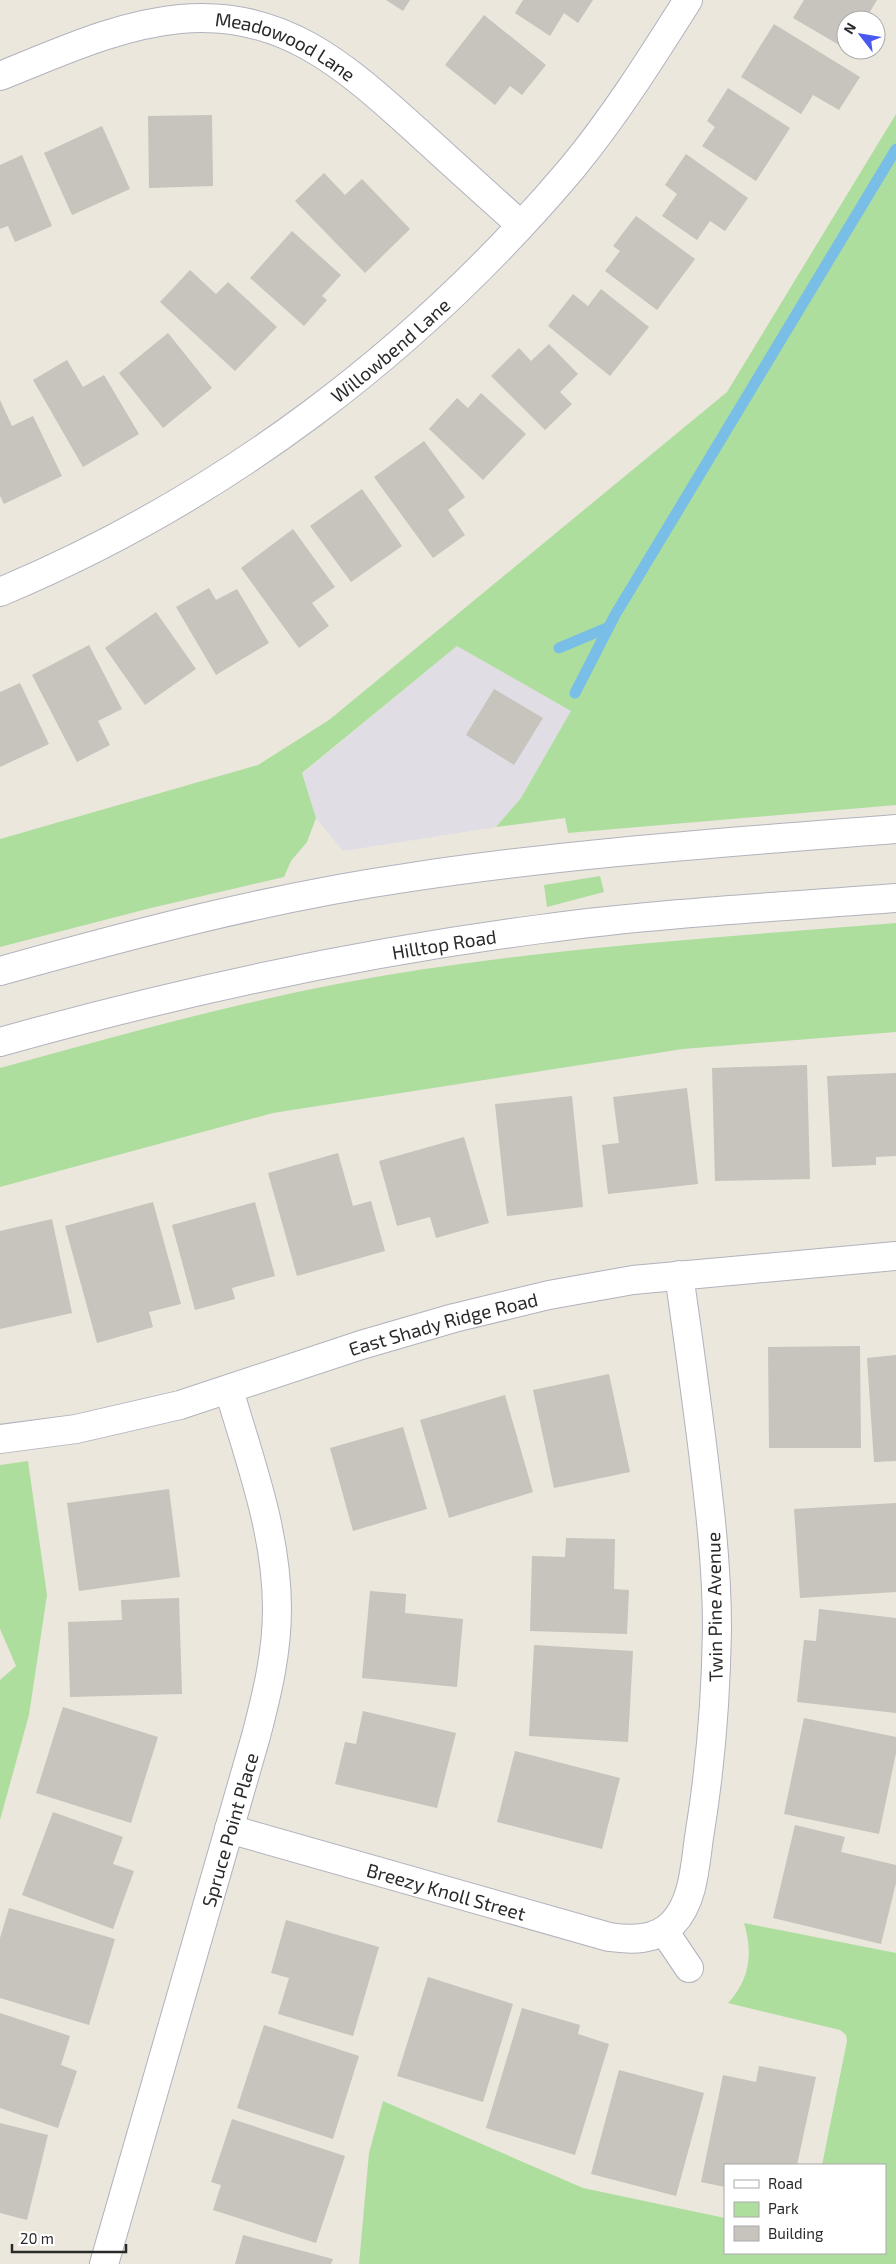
<svg xmlns="http://www.w3.org/2000/svg" width="896" height="2264" font-family="'Exo 2',sans-serif">
<style>
.industrial{fill:#e0dde4}
.green{fill:#aede9e}
.lines{fill:none;stroke-linecap:round;stroke-linejoin:round}
.stream{stroke:#78bee6;stroke-width:11}
.building{fill:#c7c3bd}
.minor-casing{stroke:#b1b2bd;stroke-width:30}
.secondary-casing{stroke:#b1b2bd;stroke-width:30}
.minor{stroke:#fff;stroke-width:28}
.secondary{stroke:#fff;stroke-width:28}
.labels{text-anchor:middle;dominant-baseline:central;stroke-width:4;stroke-linejoin:round;paint-order:stroke}
.street-label{font-size:19px;fill:#2a2a2a;stroke:#fff}
</style>
<rect width="100%" height="100%" fill="#ebe7dd"/>
<!-- industrial -->
<polygon class="industrial" points="457,646 572,711 521,798 496,827 343,851 316,818 302,774"/>
<!-- green -->
<g class="green">
<polygon points="896,114 896,805 568,833 565,818 496,827 521,798 571,711 457,646 302,773 316,818 307,842 291,861 284,877 151,908 0,947 0,839 258,765 329,720 727,392"/>
<polygon points="600,876 604,892 547,907 544,885"/>
<path d="M896,923v109l-213,17 -410,64 -273,74v-119c138,-38 277,-77 418,-98 158,-24 319,-34 478,-47z"/>
<polygon points="28,1461 47,1595 29,1715 0,1820 0,1680 16,1666 0,1629 0,1465"/>
<path d="M744,1923l152,30v311h-537l10,-111 14,-52 200,87 142,30v35h160v-88h-63l25,-124 -1,-6 -6,-5 -112,-27c22,-24 25,-50 16,-80z"/>
</g>
<g class="lines">
<!-- stream -->
<g class="stream">
<polyline points="559,648 609,627"/>
<polyline points="575,693 615,615 896,149"/>
</g>
</g>
<!-- building -->
<g class="building">
<polygon points="386,0 410,0 403,11"/>
<polygon points="523,0 593,0 578,23 564,13 550,36 515,13"/>
<polygon points="804,0 877,0 865,20 846,20 846,49 793,18"/>
<polygon points="484,15 546,65 522,95 510,86 495,105 445,65"/>
<polygon points="774,24 860,77 839,110 813,95 801,114 741,77"/>
<polygon points="728,88 790,128 756,181 702,146 715,127 707,121"/>
<polygon points="212,115 213,186 149,188 148,116"/>
<polygon points="102,126 130,189 72,215 44,153"/>
<polygon points="686,154 748,198 725,231 710,221 697,240 662,216 677,194 665,185"/>
<polygon points="22,155 52,226 15,242 8,226 0,229 0,165"/>
<polygon points="324,173 345,195 362,179 410,229 365,273 295,201"/>
<polygon points="636,216 695,259 657,310 605,271 620,251 613,246"/>
<polygon points="292,231 341,275 322,296 327,300 304,326 250,278"/>
<polygon points="190,270 216,294 228,282 277,327 235,371 160,302"/>
<polygon points="601,289 649,327 610,376 548,326 573,294 588,306"/>
<polygon points="168,333 212,388 163,428 119,373"/>
<polygon points="549,344 578,374 560,392 572,404 545,430 491,376 519,348 531,361"/>
<polygon points="67,360 83,387 104,375 139,434 83,467 33,380"/>
<polygon points="481,393 526,434 483,480 429,429 457,398 468,408"/>
<polygon points="0,400 12,426 33,416 62,476 4,504 0,496"/>
<polygon points="424,441 465,497 448,510 465,535 433,558 374,477"/>
<polygon points="362,489 402,546 351,582 310,526"/>
<polygon points="293,529 335,587 312,603 329,626 299,648 241,568"/>
<polygon points="209,588 216,600 237,589 269,643 216,675 176,607"/>
<polygon points="156,612 196,669 145,705 105,648"/>
<polygon points="89,645 122,709 98,721 110,745 77,762 32,675"/>
<polygon points="20,683 49,744 0,767 0,692"/>
<polygon points="494,689 543,718 514,765 466,735"/>
<polygon points="807,1065 810,1179 715,1181 712,1068"/>
<polygon points="896,1073 896,1156 876,1157 876,1165 832,1167 827,1076"/>
<polygon points="687,1088 698,1184 608,1194 602,1145 619,1143 613,1097"/>
<polygon points="572,1096 583,1207 507,1216 495,1104"/>
<polygon points="464,1137 489,1223 436,1238 430,1217 397,1226 379,1161"/>
<polygon points="338,1153 353,1206 371,1201 385,1251 297,1276 268,1173"/>
<polygon points="153,1202 181,1304 149,1312 153,1327 97,1343 65,1226"/>
<polygon points="255,1202 275,1276 232,1288 235,1299 195,1310 172,1225"/>
<polygon points="52,1219 72,1313 0,1329 0,1231"/>
<polygon points="860,1346 861,1448 769,1448 768,1347"/>
<polygon points="896,1355 896,1461 874,1462 867,1358"/>
<polygon points="609,1374 630,1472 554,1488 533,1390"/>
<polygon points="505,1395 533,1492 449,1518 420,1420"/>
<polygon points="403,1427 427,1509 353,1531 330,1448"/>
<polygon points="169,1489 180,1577 79,1591 67,1503"/>
<polygon points="896,1503 896,1592 800,1598 794,1509"/>
<polygon points="566,1538 615,1539 614,1589 629,1590 627,1634 530,1631 532,1556 565,1557"/>
<polygon points="370,1591 406,1594 405,1613 463,1619 457,1687 362,1678"/>
<polygon points="179,1598 182,1694 70,1697 68,1622 122,1620 121,1600"/>
<polygon points="819,1609 896,1618 896,1713 797,1702 804,1640 816,1641"/>
<polygon points="534,1645 633,1651 628,1742 529,1736"/>
<polygon points="63,1707 158,1737 131,1823 36,1793"/>
<polygon points="363,1711 456,1733 437,1808 335,1784 345,1742 356,1744"/>
<polygon points="804,1718 896,1737 896,1753 879,1834 784,1814"/>
<polygon points="515,1751 620,1778 602,1849 497,1822"/>
<polygon points="53,1812 123,1837 113,1864 134,1871 113,1929 22,1895"/>
<polygon points="795,1825 845,1837 841,1852 896,1865 896,1883 881,1944 773,1918"/>
<polygon points="9,1908 115,1939 89,2025 0,1998 0,1938"/>
<polygon points="286,1920 379,1947 353,2036 278,2014 289,1978 271,1973"/>
<polygon points="428,1977 513,2004 483,2102 397,2076"/>
<polygon points="522,2008 580,2025 578,2034 609,2044 575,2155 486,2128"/>
<polygon points="0,2013 70,2036 61,2065 77,2071 58,2128 0,2108"/>
<polygon points="264,2025 359,2056 333,2139 237,2108"/>
<polygon points="759,2066 816,2077 797,2165 725,2165 725,2187 701,2182 723,2075 756,2082"/>
<polygon points="619,2070 704,2093 676,2196 591,2174"/>
<polygon points="232,2119 345,2156 316,2243 213,2210 221,2185 211,2182"/>
<polygon points="0,2123 48,2135 27,2220 0,2213"/>
<polygon points="243,2235 333,2259 331,2264 235,2264"/>
</g>
<g class="lines">
<defs>
<g id="minor">
<path id="s1" d="M0,76c58,-23 117,-51 180,-57 103,-10 166,48 237,112 35,32 69,63 104,94"/>
<path id="s2" d="M0,592c222,-93 417,-240 572,-424 43,-52 80,-111 116,-168"/>
<path id="s3" d="M0,1439l76,-10 104,-24 181,-60 93,-27 95,-23 84,-15 263,-24"/>
<path id="s4" d="M229,1829l380,108c22,3 47,4 64,-14 22,-23 22,-62 27,-92 11,-68 16,-135 17,-203 0,-64 -8,-128 -16,-192 -7,-54 -14,-107 -22,-161"/>
<polyline points="664,1931 689,1968"/>
<path id="s5" d="M104,2264l152,-528c11,-42 21,-83 21,-127 0,-76 -27,-148 -48,-219"/>
</g>
<g id="secondary">
<path d="M0,971c133,-37 268,-73 405,-93 163,-25 327,-36 491,-49"/>
<path id="s6" d="M0,1042c178,-50 358,-89 541,-113 118,-16 237,-22 355,-31"/>
</g>
</defs>
<!-- minor casing -->
<use href="#minor" class="minor-casing"/>
<!-- secondary casing -->
<use href="#secondary" class="secondary-casing"/>
<!-- minor -->
<use href="#minor" class="minor"/>
<!-- secondary -->
<use href="#secondary" class="secondary"/>
</g>
<g class="labels">
<!-- street labels -->
<g class="street-label">
<text stroke="none"><textPath href="#s1" startOffset="301">Meadowood Lane</textPath></text>
<text stroke="none"><textPath href="#s2" startOffset="461">Willowbend Lane</textPath></text>
<text stroke="none"><textPath href="#s6" startOffset="455">Hilltop Road</textPath></text>
<text stroke="none"><textPath href="#s3" startOffset="459">East Shady Ridge Road</textPath></text>
<text transform="translate(714 1607) rotate(-91)">Twin Pine Avenue</text>
<text stroke="none"><textPath href="#s5" startOffset="452">Spruce Point Place</textPath></text>
<text stroke="none"><textPath href="#s4" startOffset="226">Breezy Knoll Street</textPath></text>
</g>
</g>
<!-- legend -->
<rect x="724" y="2164" width="162" height="90" fill="#ffffff" stroke="#aaaaaa"/>
<rect x="734" y="2180" width="25" height="8" fill="#ffffff" stroke="#aaaaaa"/>
<text x="768" y="2189" font-size="15" fill="#2a2a2a">Road</text>
<rect x="734" y="2202" width="25" height="15" fill="#aede9e" stroke="#aaaaaa"/>
<text x="768" y="2214" font-size="15" fill="#2a2a2a">Park</text>
<rect x="734" y="2226" width="25" height="15" fill="#c7c3bd" stroke="#aaaaaa"/>
<text x="768" y="2239" font-size="15" fill="#2a2a2a">Building</text>
<!-- north arrow -->
<g transform="translate(861 35) rotate(301)"><circle r="24" fill="#ffffff" stroke="#aaaaaa"/>
<path d="M0-4L9 19L0 12L-9 19Z" fill="#4958ed"/>
<text y="-8" font-size="14" font-weight="bold" text-anchor="middle" fill="#2a2a2a">N</text>
</g>
<!-- scale -->
<path d="M12 2244v8h114v-8" fill="none" stroke="#2a2a2a" stroke-width="2.5"/>
<text x="20" y="2244" font-size="15" fill="#2a2a2a" stroke="#ffffff" stroke-width="4" paint-order="stroke">20 m</text>
</svg>
